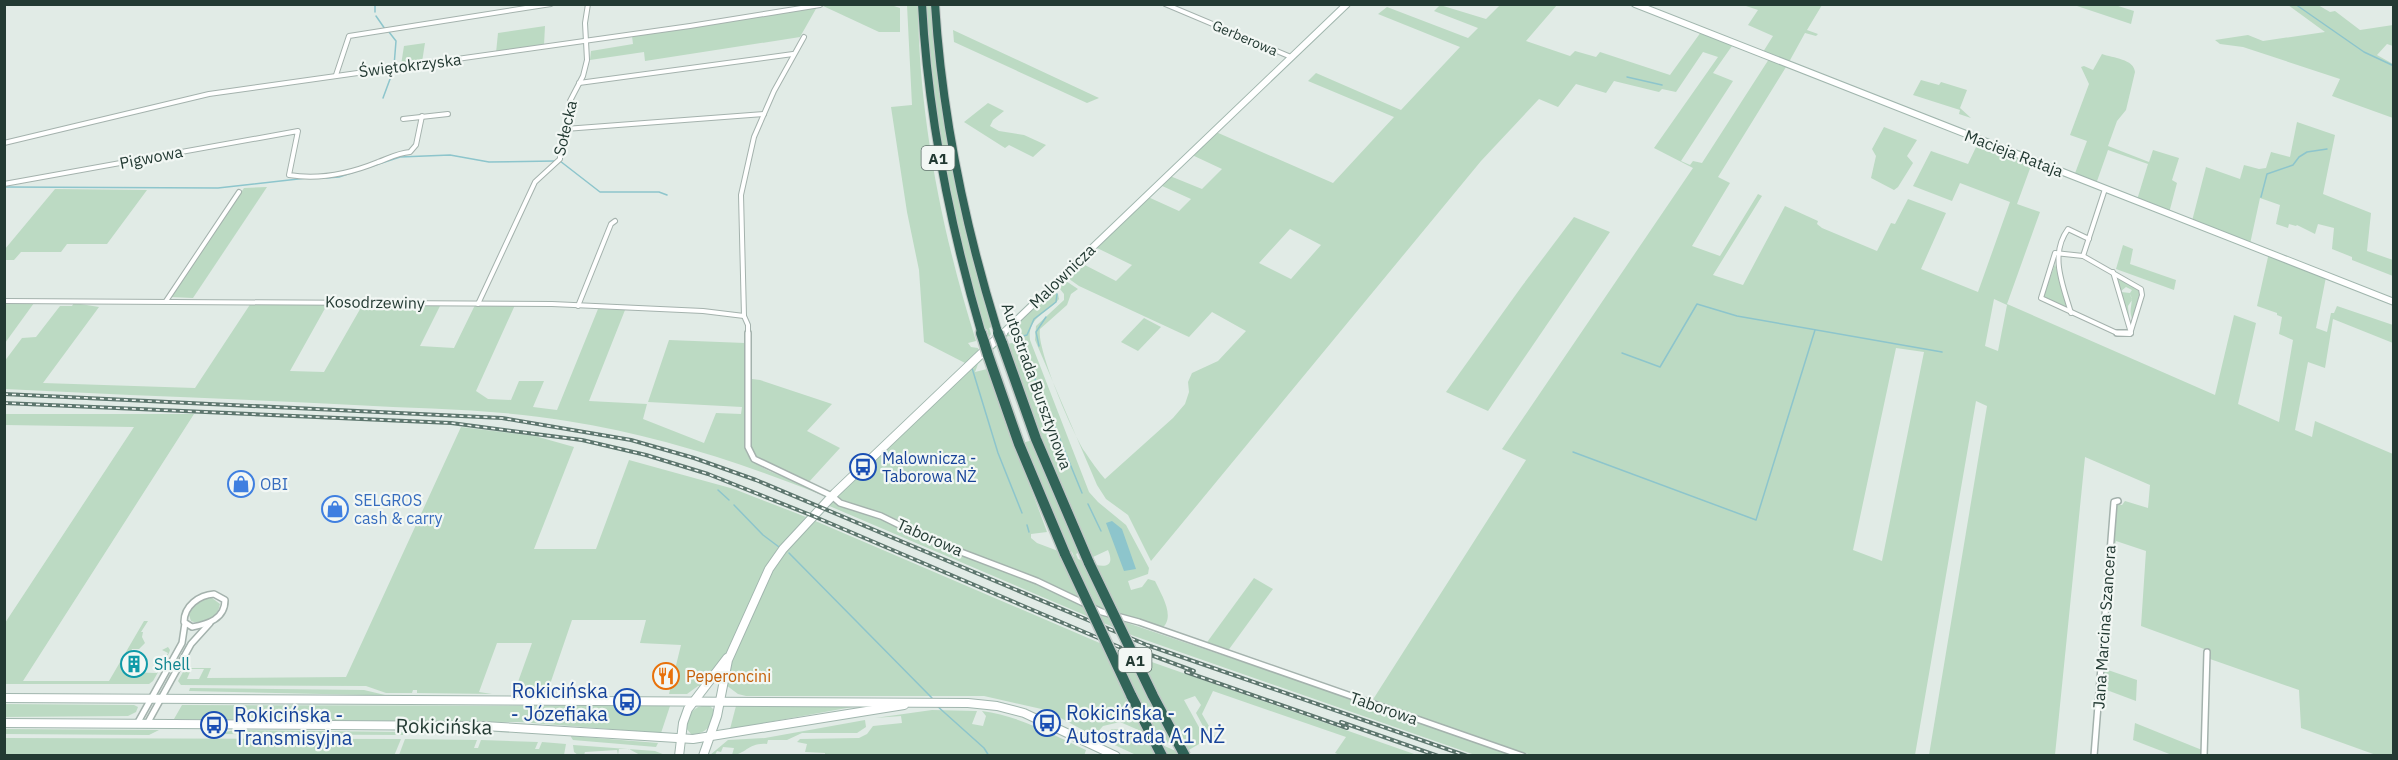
<svg xmlns="http://www.w3.org/2000/svg" width="2398" height="760" font-family="'IBM Plex Sans',sans-serif">
<style>
.green{fill:#bcdac3;fill-rule:evenodd}
.water{fill:#8dc5cc}
.lines{fill:none;stroke-linecap:round;stroke-linejoin:round}
.stream{stroke:#8dc5cc;stroke-width:1.5}
.street-far1-casing{stroke:#a4b2ad;stroke-width:6}
.street-casing{stroke:#a4b2ad;stroke-width:8}
.secondary-far1-casing{stroke:#a1b6ae;stroke-width:8}
.secondary-casing{stroke:#a1b6ae;stroke-width:10}
.highway-far1-casing{stroke:#c1c8c6;stroke-width:10}
.highway-casing{stroke:#c1c8c6;stroke-width:13}
.street-far1{stroke:#fff;stroke-width:4}
.street{stroke:#fff;stroke-width:5}
.secondary-far1{stroke:#fff;stroke-width:6}
.secondary{stroke:#fff;stroke-width:8}
.highway-far1{stroke:#316458;stroke-width:8}
.highway{stroke:#316458;stroke-width:10}
.rail-casing{stroke:#5d766e;stroke-width:4}
.rail{stroke:#f2f7f4;stroke-width:1.5;stroke-dasharray:4;stroke-linecap:butt}
.highway-bridge-far1-casing{stroke:#c1c8c6;stroke-width:10;stroke-linecap:butt}
.highway-bridge-casing{stroke:#c1c8c6;stroke-width:13;stroke-linecap:butt}
.highway-bridge-far1{stroke:#316458;stroke-width:8}
.highway-bridge{stroke:#316458;stroke-width:10}
.labels{text-anchor:middle;dominant-baseline:central;stroke-width:4.5;stroke-linejoin:round;paint-order:stroke}
.far-street-label{font-size:14px;fill:#233a33;stroke:#f2f7f4}
.shield{fill:#f2f7f4;stroke:#61736d;stroke-width:1.5}
.shield-label{font-size:15px;font-weight:bold;fill:#233a33}
.street-label{font-size:16px;fill:#233a33;stroke:#f2f7f4}
.transit-label{font-size:16px;fill:#164399;stroke:#f2f7f4;text-anchor:start}
.shop-label{font-size:16px;fill:#366cbe;stroke:#f2f7f4;text-anchor:start}
.culture-label{font-size:16px;fill:#0d838f;stroke:#f2f7f4;text-anchor:start}
.food-label{font-size:16px;fill:#c56008;stroke:#f2f7f4;text-anchor:start}
.near-transit-label{font-size:20px;fill:#164399;stroke:#f2f7f4;text-anchor:start}
.near-street-label{font-size:20px;fill:#233a33;stroke:#f2f7f4}
</style>
<rect width="100%" height="100%" fill="#e1ebe6"/>
<!-- green -->
<g class="green">
<polygon points="821,5 891,5 900,8 900,32 879,32"/>
<path d="M907,5h11c1,113 24,228 58,336l-8,2 3,4 7,1 1,4 -12,12 -43,-22 -5,-72 -12,-58 -16,-105 21,-2z"/>
<path d="M925,5h7c5,110 29,216 60,322l-3,1 2,6 -2,3 -2,-8 -4,1 -11,-41 -33,-144z"/>
<path d="M1440,5l46,14 14,-14h57l-31,36 44,15 5,-5 21,6 4,-5 70,23 31,-43 56,23 -25,-9 -19,27 20,8 -52,80 9,4 3,-4 9,2 67,-104 38,15 -21,-7 -68,110 12,6 -38,63 28,10 38,-62 4,2 -49,79 30,10 42,-79 33,15 -1,3 5,4 55,23 14,-28 4,1 13,-25 38,14 -25,56 57,23 32,-90 -50,-19 -8,18 -39,-15 18,-35 37,13 10,-21 -10,-5 2,-1 62,26 -15,41 23,8 -33,92 208,91 19,-80 22,8 -18,81 41,18 14,-82 -14,-6 3,-17 -5,-2v-2l-20,-7 11,-49 -1,-3 59,23 -10,51 11,4 4,-19h3l3,-7 56,19v18l-60,-24 -8,49 -17,-6 -13,68 17,7 3,-16 78,33v301h-17l-75,-27 -2,-38 -89,-31v-4l-6,-6 -63,-23 5,-75 -30,-10 -1,4 -2,-2 2,-38h7l3,-4 23,7 2,-23 -65,-28 -30,298h-126l58,-349 -11,-5 -61,354h-384l-159,-54 154,-241 -24,-11 191,-281 -39,-20 64,-91 -15,-5 -27,40 -14,-3 -3,3 -45,-11 -8,12 -30,-9 -18,23 -19,-8 -58,62 -330,400 -23,-46 -22,-16 -9,-14 -62,-145 1,-14 28,-26v-6l-8,-10 7,-5 15,10 -7,5 -4,11 -27,24c-4,19 33,105 45,123 6,9 13,19 20,27l68,-61 12,-14 4,-12 -1,-10 4,-9 26,-12 28,-30 -34,-19 -23,25 -110,-51 -14,-10 14,-14 37,19 16,-16 -37,-18 53,-50 31,14 12,-12 -31,-14 10,-9 32,13 20,-20 -30,-14 24,-23 117,51 61,-66 -86,-36 8,-8 85,37 59,-63 -82,-33 9,-7 81,31 10,-10 -44,-17zM1290,229l31,16 -30,34 -32,-16zM1994,299l13,6 -9,46 -13,-5zM1896,348l28,4 -42,209 -29,-11z"/>
<polygon points="1743,5 1822,5 1807,30 1818,34 1816,36 1805,33 1789,62 1763,52 1773,36 1748,25 1758,10"/>
<polygon points="2074,5 2115,5 2134,11 2131,24"/>
<polygon points="2288,5 2318,5 2330,12 2335,11 2360,30 2393,25 2393,46 2387,44 2377,55 2393,64 2393,118 2332,96 2340,79 2243,47 2220,44 2215,40 2248,35 2263,41 2325,32"/>
<polygon points="817,7 800,37 645,61 644,52 590,60 591,51 633,44 632,36"/>
<polygon points="545,26 544,45 496,53 498,33"/>
<polygon points="953,30 1099,98 1087,103 954,42"/>
<polygon points="425,43 422,62 401,65 404,46"/>
<path d="M2102,54c11,4 32,5 33,18l-9,38 -9,11 -9,25 41,16 4,-12 26,8 -7,22 5,3 -8,30 -32,-13 11,-36 -40,-14 -12,34 -22,-8 13,-35 -17,-6 19,-51 -8,-17 3,-1 9,4z"/>
<polygon points="1921,80 1939,85 1941,82 1967,90 1960,108 1971,118 1959,114 1960,110 1913,95"/>
<polygon points="988,103 1004,111 993,120 990,126 999,131 1024,135 1046,145 1033,157 1009,145 1005,148 964,122"/>
<polygon points="2297,122 2335,135 2323,194 2371,213 2367,251 2393,260 2393,276 2352,260 2352,257 2332,249 2334,228 2318,224 2315,234 2297,225 2296,226 2289,224 2288,228 2276,224 2280,205 2260,198 2250,244 2192,221 2206,167 2240,179 2244,165 2259,169 2266,168 2271,152 2290,157"/>
<polygon points="1884,127 1917,140 1907,156 1913,163 1898,187 1894,190 1871,178 1876,156 1872,149"/>
<polygon points="267,187 193,298 171,297 244,188"/>
<polygon points="55,189 147,190 107,244 67,244 61,252 21,252 14,260 5,260 5,249"/>
<polygon points="1574,217 1610,232 1488,411 1446,392 1522,286"/>
<polygon points="2123,245 2133,249 2130,264 2176,280 2174,290 2116,269"/>
<polygon points="2055,264 2067,305 2065,308 2060,307 2059,303 2059,307 2047,301 2050,299 2046,301 2043,298"/>
<path d="M2119,278l21,13 -7,29c-6,-10 2,-18 -3,-26l2,6 -4,6 1,12 -8,-26 9,1 2,-3 -6,-3 -5,4 -4,-10z"/>
<path d="M1051,291l7,3 1,5c-12,15 -32,18 -29,41l59,152 9,10 28,23 23,43 -1,6 -20,7 3,9 11,-3 6,-8 7,2c6,13 21,36 7,47l-67,-21 -55,-27 -94,-35 -63,-31 -36,-10 -12,-7zM1008,336l6,1 5,4 -11,3 36,99 49,114 15,-7c11,26 -19,13 -30,9l-2,-5 4,-2 -47,-112 -11,3 44,106 6,3 2,5 -37,-14 -6,-5v-4l16,-2 -60,-163 -12,3 3,-8z"/>
<polygon points="5,303 34,303 5,343 4,303"/>
<path d="M74,303l25,4 -56,76 152,5 56,-85h77l-38,68 34,1 39,-68h78l-21,42 34,2 21,-43h40l-39,86 12,8 23,1 8,-19h25l-11,26 24,3 41,-101 27,1 -36,91 58,3 -4,15 61,24 12,-30 25,1 1,-7 -94,-5 21,-62 76,3v105c5,26 61,31 79,48 -83,-34 -169,-61 -257,-75 -70,-12 -142,-12 -213,-16 -116,-6 -233,-10 -349,-16l-1,-27 18,-24 14,-1 24,-31h12z"/>
<polygon points="1144,318 1161,327 1138,351 1121,342"/>
<path d="M752,379l8,1 72,24 -25,27 33,17 -32,35c-19,-8 -50,-15 -57,-35l-2,-66z"/>
<polygon points="4,414 194,414 23,681 109,681 144,621 148,621 141,632 143,632 142,637 145,643 139,649 132,649 122,672 157,673 168,653 162,650 168,647 170,650 169,653 153,681 149,684 5,684 5,623 134,427 5,425"/>
<polygon points="461,427 535,436 574,447 534,549 596,549 629,460 734,489 806,517 768,564 728,652 702,686 698,686 687,694 669,694 681,645 640,643 646,620 572,620 547,693 514,693 532,643 497,643 479,692 492,694 417,693 417,690 413,690 412,693 386,693 366,686 181,685 178,681 183,672 190,672 187,679 199,679 204,669 185,669 186,668 211,668 207,678 346,677"/>
<polygon points="832,500 838,504 872,514 1039,584 1098,613 1517,755 1475,755 1134,636 827,505"/>
<polygon points="813,520 1109,647 1417,755 1340,755 1335,753 1346,737 1213,691 1202,714 1217,740 1212,743 1196,713 1201,705 1195,696 1184,700 1206,740 1187,751 1120,722 1103,726 1094,736 1046,710 984,696 746,696 738,694 726,685 733,656 776,562"/>
<polygon points="1254,578 1273,589 1227,652 1205,645"/>
<path d="M212,598l8,6c-2,14 -16,22 -29,17l-2,-6c3,-11 13,-16 23,-17z"/>
<polygon points="2104,658 2105,669 2137,680 2136,701 2104,689 2103,698 2101,696"/>
<polygon points="190,688 364,690 385,695 411,695 411,696 189,691"/>
<polygon points="5,704 134,705 138,707 136,712 128,716 5,717"/>
<polygon points="182,705 670,706 661,733 519,722 174,719"/>
<path d="M702,706h8l5,5c-4,15 -8,23 -24,23l-5,-6c1,-10 5,-20 16,-22z"/>
<polygon points="736,706 857,705 858,706 730,729"/>
<path d="M932,710l45,1 -5,13 11,2 3,-10 -4,-5c37,5 70,23 104,39l-2,6h-259v-3l-20,-1 2,-8 -10,-2 3,-3 59,-1 8,-4 6,-8 29,-3 -1,-7 -26,2z"/>
<path d="M865,720l1,7 -9,6h-55l-15,7h-19l-1,4c-18,-2 -22,11 -35,11l2,-7 -11,-1 -2,5 -4,-1 -2,4h-5l18,-15 37,-2z"/>
<polygon points="2135,723 2202,750 2201,755 2172,755 2133,740"/>
<polygon points="5,729 159,730 149,735 5,734"/>
<polygon points="1112,729 1128,730 1185,755 1136,755 1102,739 1105,734"/>
<polygon points="235,730 404,732 403,735 216,734"/>
<polygon points="571,737 571,736 658,743 656,747 573,740"/>
<polygon points="4,738 401,739 394,756 5,756"/>
<polygon points="405,739 477,740 474,748 478,748 481,740 538,742 535,749 539,749 542,742 566,744 564,755 399,755"/>
<polygon points="573,745 655,751 665,755 640,755 629,749 619,749 618,755 617,750 585,752 584,755 578,755 574,752"/>
</g>
<!-- water -->
<polygon class="water" points="1112,521 1122,529 1136,569 1124,571 1106,523"/>
<g class="lines">
<!-- stream -->
<g class="stream">
<polyline points="375,4 375,12"/>
<polyline points="2295,4 2364,52 2394,66"/>
<polyline points="376,16 385,29"/>
<polyline points="389,32 396,41 394,66"/>
<polyline points="1627,77 1662,85"/>
<polyline points="383,98 393,71"/>
<polyline points="560,161 600,192 659,192 667,195"/>
<polyline points="326,178 339,177 400,157 450,155 489,162 555,161"/>
<polyline points="4,187 218,188 307,178"/>
<polyline points="2261,197 2267,174 2293,165 2299,157 2307,152 2327,149"/>
<polyline points="1019,322 1017,330 1024,352 1082,493"/>
<polyline points="1019,337 1027,335 1034,319 1056,302 1057,294"/>
<polyline points="1039,346 1036,332 1046,317"/>
<polyline points="1622,353 1660,367 1697,304 1737,316 1942,352"/>
<polyline points="972,368 998,453 1022,513"/>
<polyline points="1573,452 1756,520 1815,330"/>
<polyline points="718,490 729,500"/>
<polyline points="1088,504 1101,531"/>
<polyline points="734,505 763,535 779,547"/>
<polyline points="1027,525 1029,532"/>
<polyline points="789,553 932,698"/>
<polyline points="936,705 984,748 989,756"/>
</g>
<defs>
<g id="street-far1">
<polyline points="1165,4 1291,57"/>
<polyline points="336,75 349,36 551,4"/>
<polyline points="579,83 793,54"/>
<polyline points="403,119 448,114"/>
<polyline points="565,129 764,114"/>
<polyline points="4,143 209,94 690,26 820,5"/>
<path d="M4,184l294,-53 -9,44c30,5 62,-2 89,-13 11,-4 20,-9 32,-10l6,-7 6,-29"/>
<polygon points="2055,253 2083,256 2141,289 2142,295 2130,334 2117,333 2041,298"/>
<polyline points="2083,256 2105,189"/>
<polyline points="2113,272 2131,333"/>
<polyline points="4,301 552,304 703,311 744,316"/>
<polyline points="166,301 239,192"/>
<polyline points="478,304 535,182 560,159 560,144 568,120 570,101 583,76 587,60 585,23 588,4"/>
<polyline points="578,306 611,224 615,221"/>
<path d="M2071,313c-8,-28 -22,-58 -3,-84l21,10"/>
<polyline points="748,335 748,325 744,316 741,195 754,137 774,91 804,37"/>
</g>
<g id="street">
<polyline points="748,333 748,447 754,459 832,496 840,503 881,516 932,541 1037,581 1102,612 1139,622 1523,756"/>
<polyline points="2117,333 2130,333"/>
<path d="M214,594l11,6c0,19 -17,24 -33,27l-8,-5c0,-16 15,-27 30,-28z"/>
<polyline points="137,724 182,643 185,623"/>
<polyline points="147,724 191,644 210,623"/>
<polyline points="2094,756 2114,502 2118,501"/>
<polyline points="2204,756 2207,652"/>
</g>
<g id="secondary-far1">
<polyline points="1635,4 2394,302"/>
<polyline points="1001,335 1347,4"/>
</g>
<g id="secondary">
<polyline points="4,698 968,703 997,706 1024,713 1116,756"/>
<polyline points="4,723 484,726 693,739 904,705"/>
<polyline points="679,756 683,723 688,709 727,658"/>
<polyline points="703,756 717,716 728,660 769,569 783,549 835,493 1003,333"/>
</g>
<g id="highway-far1">
<path d="M922,4c6,113 28,222 60,331"/>
<path d="M935,4c7,112 29,218 62,325"/>
</g>
<g id="highway">
<polyline points="981,333 984,342"/>
<polyline points="1002,343 1036,439 1089,563"/>
<polyline points="988,355 1019,444 1065,554"/>
<polyline points="1131,695 1162,756"/>
</g>
</defs>
<!-- street-far1 casing -->
<use href="#street-far1" class="street-far1-casing"/>
<!-- street casing -->
<use href="#street" class="street-casing"/>
<!-- secondary-far1 casing -->
<use href="#secondary-far1" class="secondary-far1-casing"/>
<!-- secondary casing -->
<use href="#secondary" class="secondary-casing"/>
<!-- highway-far1 casing -->
<use href="#highway-far1" class="highway-far1-casing"/>
<!-- highway casing -->
<use href="#highway" class="highway-casing"/>
<!-- street-far1 -->
<use href="#street-far1" class="street-far1"/>
<!-- street -->
<use href="#street" class="street"/>
<!-- secondary-far1 -->
<use href="#secondary-far1" class="secondary-far1"/>
<!-- secondary -->
<use href="#secondary" class="secondary"/>
<!-- highway-far1 -->
<use href="#highway-far1" class="highway-far1"/>
<!-- highway -->
<use href="#highway" class="highway"/>
<defs>
<g id="rail">
<polyline points="4,394 502,418 631,440 694,458 756,480 1147,645 1467,756"/>
<polyline points="4,403 451,423 582,440 646,455 708,474 813,516 1138,655"/>
<polyline points="1132,648 1194,671"/>
<polyline points="1186,672 1347,728"/>
<polyline points="1341,722 1438,756"/>
</g>
</defs>
<!-- rail casing -->
<use href="#rail" class="rail-casing"/>
<!-- rail -->
<use href="#rail" class="rail"/>
<defs>
<polyline id="highway-bridge-far1" points="997,329 999,335"/>
<g id="highway-bridge">
<polyline points="998,333 1002,343"/>
<polyline points="984,342 988,355"/>
<polyline points="1065,554 1131,695"/>
<polyline points="1089,563 1153,696 1185,756"/>
</g>
</defs>
<!-- highway-bridge-far1 casing -->
<use href="#highway-bridge-far1" class="highway-bridge-far1-casing"/>
<!-- highway-bridge casing -->
<use href="#highway-bridge" class="highway-bridge-casing"/>
<!-- highway-bridge-far1 -->
<use href="#highway-bridge-far1" class="highway-bridge-far1"/>
<!-- highway-bridge -->
<use href="#highway-bridge" class="highway-bridge"/>
</g>
<!-- icons -->
<defs>
<symbol id="bus-ring" viewBox="-11 -11 22 22"><circle r="9.5" fill="#f2f7f4" stroke="#1a4fb4" stroke-width="1.5"/><path d="M-5-6H5V4H4V6H2V4H-2V6H-4V4H-5ZM-3.5-4V0h7V-4ZM-3.5 1.2v1.5H-2V1.2ZM2 1.2v1.5H3.5V1.2Z" fill="#1a4fb4"/></symbol>
<symbol id="shop-ring" viewBox="-11 -11 22 22"><circle r="9.5" fill="#f2f7f4" stroke="#3f7fe0" stroke-width="1.5"/><path d="M-5-2.5h2.3a2.7 3.5 0 0 1 5.4 0H5L5.5 6h-11ZM-1.5-2.5h3a1.5 2.3 0 0 0-3 0Z" fill="#3f7fe0"/></symbol>
<symbol id="building-ring" viewBox="-11 -11 22 22"><circle r="9.5" fill="#f2f7f4" stroke="#0f9aa8" stroke-width="1.5"/><path d="M-4-6H4V6H1V3H-1V6H-4ZM-2.5-4.3h1.7v1.8h-1.7ZM.8-4.3h1.7v1.8H.8ZM-2.5-1h1.7V.8h-1.7ZM.8-1h1.7V.8H.8Z" fill="#0f9aa8"/></symbol>
<symbol id="restaurant-ring" viewBox="-11 -11 22 22"><circle r="9.5" fill="#f2f7f4" stroke="#e8710a" stroke-width="1.5"/><path d="M-5-6h1v4h1v-4h1v4h1v-4h1v5L-1.5 .5V6h-2V.5L-5-1ZM5-6V6H3V1.5H1.5Q1.5-4 5-6Z" fill="#e8710a"/></symbol>
</defs>
<g fill-rule="evenodd">
<use href="#bus-ring" x="848" y="452" width="30" height="30"/>
<use href="#shop-ring" x="226" y="469" width="30" height="30"/>
<use href="#shop-ring" x="320" y="494" width="30" height="30"/>
<use href="#building-ring" x="119" y="649" width="30" height="30"/>
<use href="#restaurant-ring" x="651" y="661" width="30" height="30"/>
<use href="#bus-ring" x="612" y="687" width="30" height="30"/>
<use href="#bus-ring" x="1032" y="708" width="30" height="30"/>
<use href="#bus-ring" x="199" y="710" width="30" height="30"/>
</g>
<g class="labels">
<!-- far-street labels -->
<g class="far-street-label">
<text transform="translate(1245 38) rotate(23)">Gerberowa</text>
</g>
<!-- shield labels -->
<g class="shield">
<rect x="921.5" y="146" width="33" height="24" rx="4.5"/>
<rect x="1118.5" y="648" width="33" height="24" rx="4.5"/>
</g>
<g class="shield-label">
<text x="938" y="158">A1</text>
<text x="1135" y="660">A1</text>
</g>
<!-- street labels -->
<g class="street-label">
<text transform="translate(410 65) rotate(-7)">Świętokrzyska</text>
<text transform="translate(565 128) rotate(-77)">Sołecka</text>
<text transform="translate(2014 153) rotate(21)">Macieja Rataja</text>
<text transform="translate(151 157) rotate(-11)">Pigwowa</text>
<text transform="translate(1062 276) rotate(-44)">Malownicza</text>
<text transform="translate(375 302) rotate(1)">Kosodrzewiny</text>
<text transform="translate(1037 386) rotate(70)">Autostrada Bursztynowa</text>
<text transform="translate(930 537) rotate(24)">Taborowa</text>
<text transform="translate(2104 627) rotate(-86)">Jana Marcina Szancera</text>
<text transform="translate(1384 708) rotate(19)">Taborowa</text>
</g>
<!-- transit labels -->
<g class="transit-label">
<text x="882" y="458">Malownicza -<tspan x="882" dy="18">Taborowa NŻ</tspan></text>
</g>
<!-- shop labels -->
<g class="shop-label">
<text x="260" y="484">OBI</text>
<text x="354" y="500">SELGROS<tspan x="354" dy="18">cash &amp; carry</tspan></text>
</g>
<!-- culture labels -->
<g class="culture-label">
<text x="154" y="664">Shell</text>
</g>
<!-- food labels -->
<g class="food-label">
<text x="686" y="676">Peperoncini</text>
</g>
<!-- near-transit labels -->
<g class="near-transit-label">
<text x="608" y="690" text-anchor="end">Rokicińska<tspan x="608" dy="23">- Józefiaka</tspan></text>
<text x="1066" y="712">Rokicińska -<tspan x="1066" dy="23">Autostrada A1 NŻ</tspan></text>
<text x="234" y="714">Rokicińska -<tspan x="234" dy="23">Transmisyjna</tspan></text>
</g>
<!-- near-street labels -->
<g class="near-street-label">
<text transform="translate(444 726) rotate(1)">Rokicińska</text>
</g>
</g>
<!-- border -->
<rect width="2398" height="760" fill="none" stroke="#233a33" stroke-width="12"/>
</svg>
